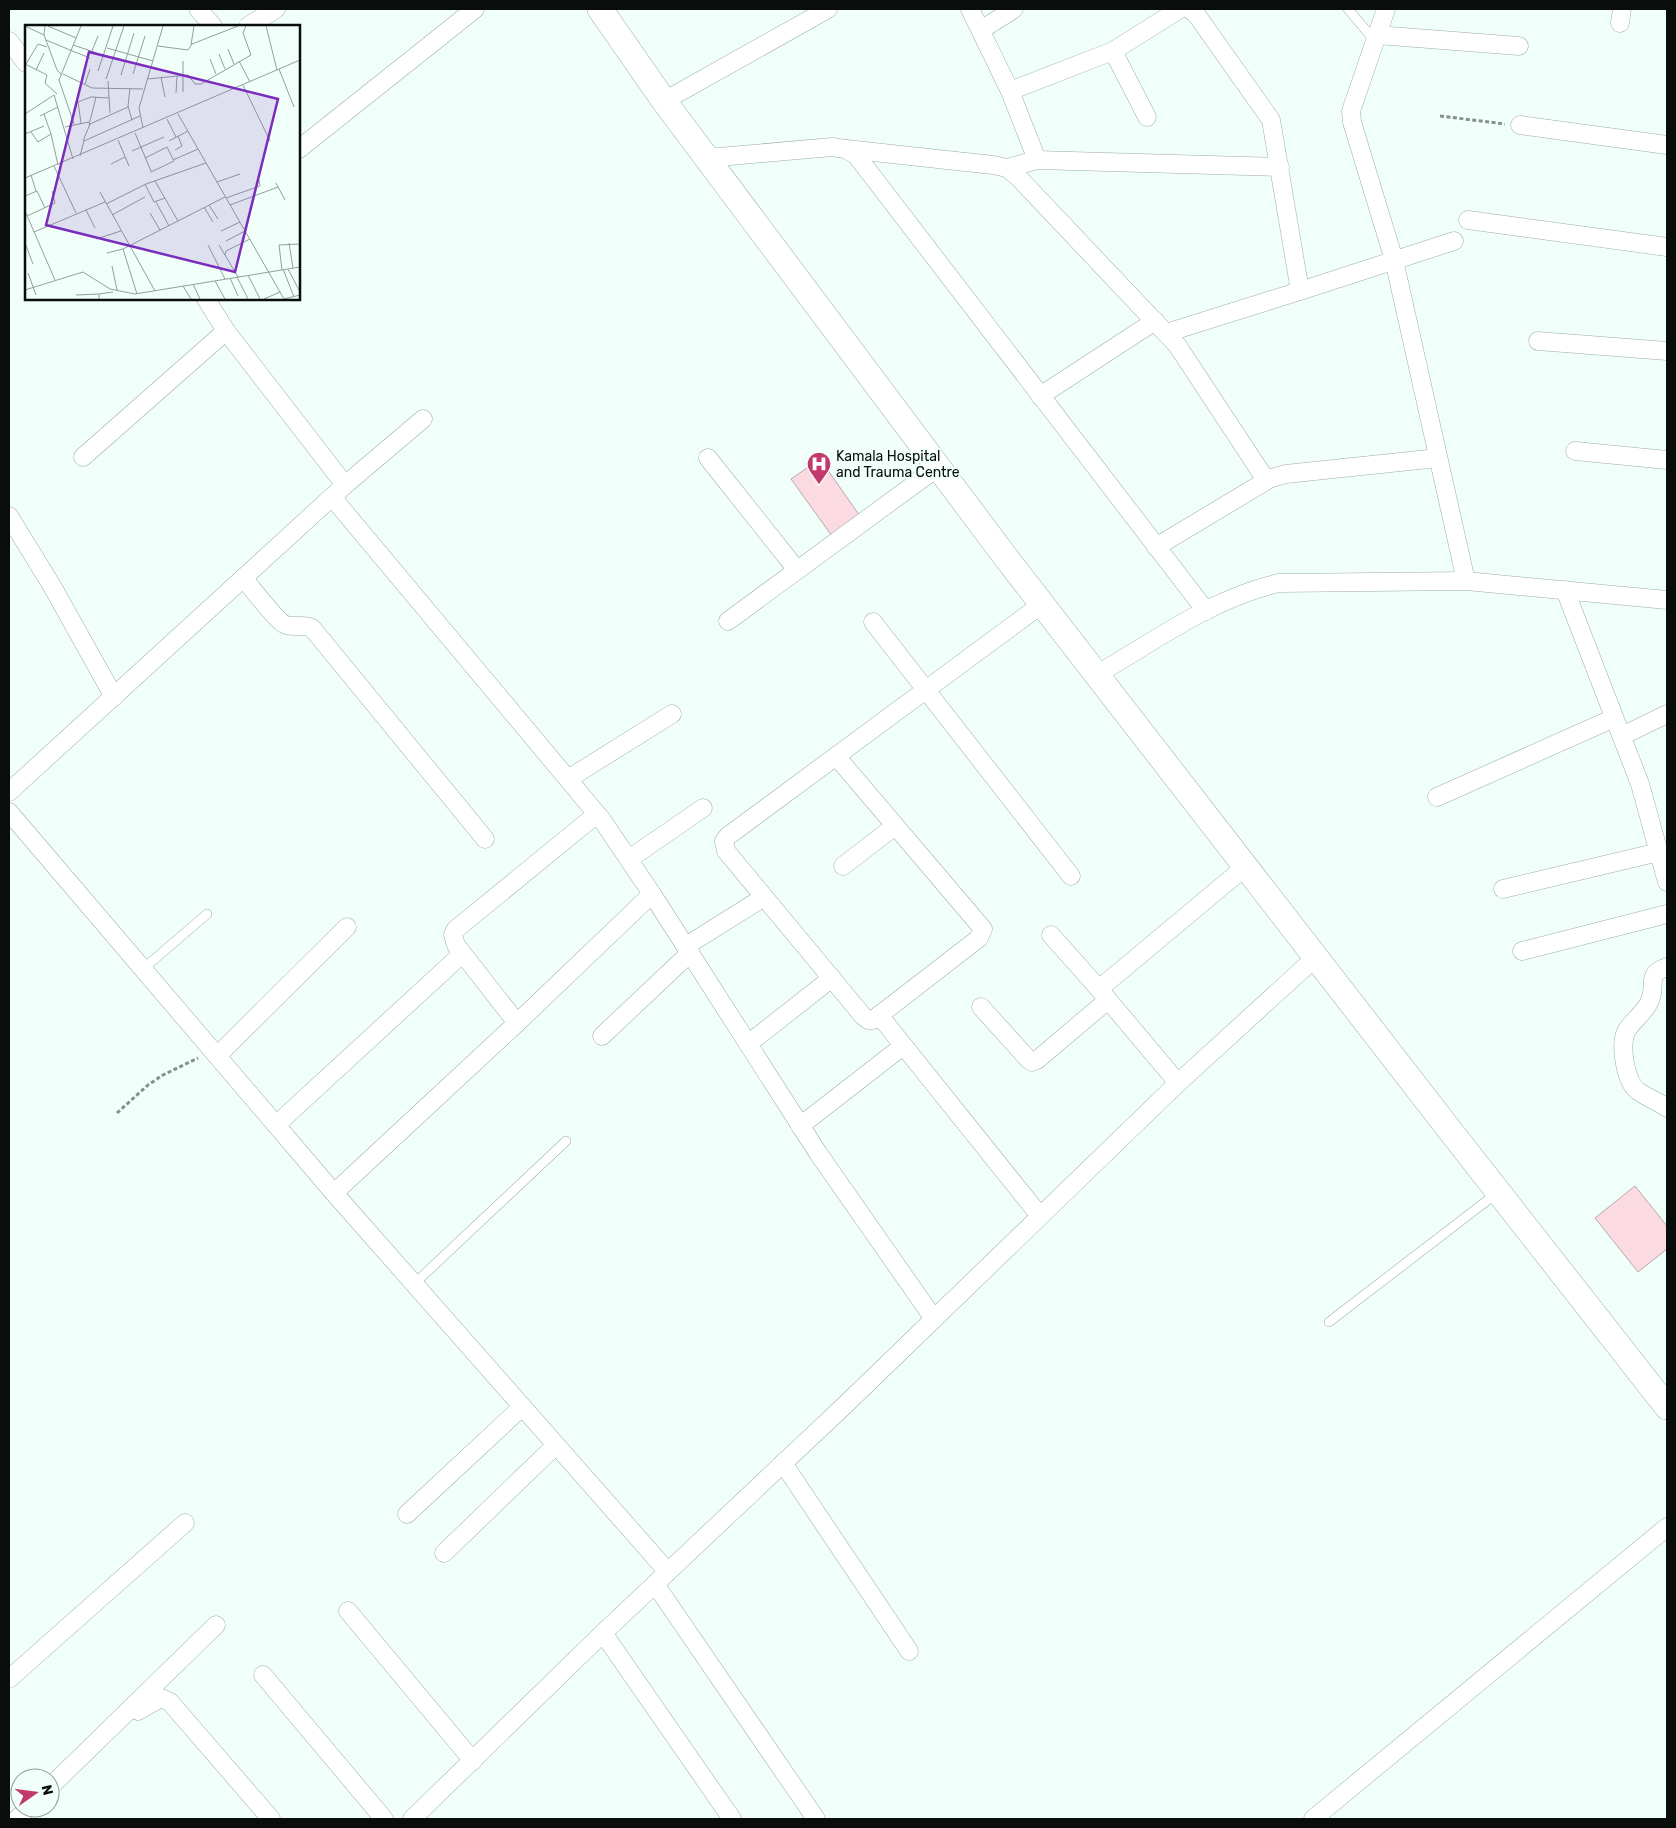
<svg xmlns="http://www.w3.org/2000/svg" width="1676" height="1828" font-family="Rubik,sans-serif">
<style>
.building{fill:#fcdae2;stroke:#b6a7ab}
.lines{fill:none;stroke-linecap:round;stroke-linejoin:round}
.service-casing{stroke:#9eaca6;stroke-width:10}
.minor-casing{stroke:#9eaca6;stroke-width:19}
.secondary-casing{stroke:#9eaca6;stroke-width:26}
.path{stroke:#86908c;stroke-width:3;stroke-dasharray:4 2.5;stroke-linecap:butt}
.service{stroke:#fff;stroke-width:9}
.minor{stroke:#fff;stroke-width:18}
.secondary{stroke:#fff;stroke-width:25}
.labels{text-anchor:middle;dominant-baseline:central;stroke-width:4;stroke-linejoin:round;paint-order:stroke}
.poi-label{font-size:14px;fill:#090e0c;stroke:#f0fff9;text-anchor:start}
.inset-road{fill:none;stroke:#949f9a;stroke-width:1}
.view{fill:#7b2cbf;fill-opacity:0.15;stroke:#7b2cbf;stroke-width:2.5}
.inset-edge{fill:none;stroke:#090e0c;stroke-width:2.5}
</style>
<rect width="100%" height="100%" fill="#f0fff9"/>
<!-- building -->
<g class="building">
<polygon points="820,459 860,516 832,536 791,479"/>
<polygon points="1635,1186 1667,1226 1667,1249 1638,1272 1595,1218"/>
</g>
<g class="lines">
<defs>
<g id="service">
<polyline points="1348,9 1375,41"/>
<polyline points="143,969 207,914"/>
<polyline points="414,1284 566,1141"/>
<polyline points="1329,1322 1497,1193"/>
</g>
<g id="minor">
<polyline points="198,9 213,26"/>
<polyline points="970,9 1010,91 1037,160"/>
<polyline points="1189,9 1196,14 1271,120 1300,291"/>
<polyline points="1386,9 1351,111 1352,122 1394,260 1466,581"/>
<polyline points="1620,23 1622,9"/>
<polyline points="248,26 276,9"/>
<polyline points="981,30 1014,9"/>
<polyline points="1377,35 1519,46"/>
<polyline points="9,41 26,63"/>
<polyline points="1113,51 1147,117"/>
<polyline points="1010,91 1113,51 1180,9"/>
<polyline points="664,101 828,9"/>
<polyline points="1520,125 1667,145"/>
<polyline points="299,149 475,9"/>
<polyline points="846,149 993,165 1007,168 1018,177 1177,345 1266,480"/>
<polyline points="707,158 832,147 845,149 856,155 1206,611"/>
<polyline points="1007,168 1037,160 1280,167"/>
<polyline points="1468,220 1667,247"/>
<polyline points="206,299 226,331 345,485"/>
<polyline points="1166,333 1300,291 1454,241"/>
<polyline points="1538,341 1667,351"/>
<polyline points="1040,396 1155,321"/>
<polyline points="1575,451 1667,460"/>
<polyline points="83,457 226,331"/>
<polyline points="708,458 797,570"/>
<polyline points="332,497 602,820 652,894 818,1153 934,1319"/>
<polyline points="9,516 52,586 114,697"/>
<polyline points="1156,547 1271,478 1286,474 1438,458"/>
<path d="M243,578c9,10 32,41 41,46 9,5 19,-1 28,4l173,211"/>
<polyline points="1565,590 1640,784 1667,882"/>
<polyline points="728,621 938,467"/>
<polyline points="873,622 1071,876"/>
<path d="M1096,675c59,-34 116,-77 183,-92l187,-2 201,19"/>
<polyline points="1622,736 1667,714"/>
<polyline points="836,756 983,929 979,938 873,1020 868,1020 863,1016 726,851 724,841 728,836 1042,604"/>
<polyline points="568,779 672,714"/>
<polyline points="9,792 345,485 423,419"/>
<polyline points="1437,797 1614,718"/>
<polyline points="9,812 334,1193 668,1572"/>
<polyline points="629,859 703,808"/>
<polyline points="843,866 895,826"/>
<polyline points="1503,889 1659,852"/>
<polyline points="1051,935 1099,989 1178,1083"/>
<polyline points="686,946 764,897"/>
<polyline points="1522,951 1667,914"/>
<path d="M1667,967c-22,7 -10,18 -17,33 -4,12 -17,20 -23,30 -8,13 -2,52 11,61 9,7 20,10 29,17"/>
<polyline points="1099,989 1245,867"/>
<polyline points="981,1007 1028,1059 1032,1062 1037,1060 1108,1000"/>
<polyline points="879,1015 1040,1216"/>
<polyline points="517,1023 456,945 453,935 455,930 597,814"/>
<polyline points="602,1036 690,953"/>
<polyline points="748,1044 832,978"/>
<polyline points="217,1056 347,927"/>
<polyline points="276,1125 462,954"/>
<polyline points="800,1126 903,1046"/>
<polyline points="334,1193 517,1023 652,894"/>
<polyline points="783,1463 909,1651"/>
<polyline points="407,1514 522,1407"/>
<polyline points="444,1553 556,1445"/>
<polyline points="655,1584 816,1819"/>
<polyline points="348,1611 473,1761"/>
<polyline points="603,1633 732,1819"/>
<polyline points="263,1675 384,1819"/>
<polyline points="9,1679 185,1523"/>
<polyline points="136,1709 138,1711 161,1698 170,1702 271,1819"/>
<polyline points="50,1787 216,1625"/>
<polyline points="17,1819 28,1808"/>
<polyline points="412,1819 603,1633 845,1405 1178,1083 1316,957"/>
<polyline points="1313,1819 1667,1527"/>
</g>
<polyline id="secondary" points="600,9 664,101 1007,559 1452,1133 1667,1407"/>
</defs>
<!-- service casing -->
<use href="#service" class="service-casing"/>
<!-- minor casing -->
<use href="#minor" class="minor-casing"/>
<!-- secondary casing -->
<use href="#secondary" class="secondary-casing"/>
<!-- path -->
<g class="path">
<polyline points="1440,116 1505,124"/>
<polyline points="117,1113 148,1085 163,1075 198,1058"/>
</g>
<!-- service -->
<use href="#service" class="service"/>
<!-- minor -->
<use href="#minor" class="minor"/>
<!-- secondary -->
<use href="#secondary" class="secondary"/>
</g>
<!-- icons -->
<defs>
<symbol id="hospital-pin" viewBox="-11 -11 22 30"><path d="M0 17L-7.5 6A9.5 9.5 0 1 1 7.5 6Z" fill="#c3386d" stroke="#f0fff9"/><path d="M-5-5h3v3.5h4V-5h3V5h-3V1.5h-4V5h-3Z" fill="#fff"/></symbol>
</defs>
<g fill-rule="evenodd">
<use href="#hospital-pin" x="805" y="450" width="28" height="38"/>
</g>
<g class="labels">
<!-- poi labels -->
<g class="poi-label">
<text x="836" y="456">Kamala Hospital<tspan x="836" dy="16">and Trauma Centre</tspan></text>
</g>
</g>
<!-- overview -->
<g transform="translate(25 25)">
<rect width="275" height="275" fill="#f0fff9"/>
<path class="inset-road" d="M0,1l19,9M20,1l-1,9 13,35 5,5M23,1l28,12M241,1l11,44M21,15l24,10M48,20l24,8M166,20l3,-19M133,21l30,4 4,-6 46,-18M82,23l46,13M203,24l6,15M45,25l20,8M67,26l6,-15M194,29l6,15M185,34l6,15M158,36v31M214,36l11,21M0,39l22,11 -2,8 12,11M1,39l12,-20 9,3M254,44l15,38M11,45l8,-17M73,46l15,-45M38,49l29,14 51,1M108,49l12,-38M96,50l13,-42M136,52l4,20M81,54l18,-53M122,54l41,-4 7,9h6l50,-29 -8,-22 3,-7M83,56l2,32M60,59l5,-15M218,60l27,56M105,63l-2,18 4,14M151,68l1,-17M29,70l19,64M0,89l29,-19M19,89l7,20M153,89l106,185M15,91l18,-9M142,94l9,18M56,98l-3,-21 13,-5 18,1M49,99l-15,-44 22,-54M64,100l7,-28M40,102l24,-5M118,103l-4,-20 24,-82M6,107l7,10 13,-8 7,31M110,108l16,38v1l23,-11 -7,-14 -22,11M0,109l19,-8M93,115l11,26M58,116l7,-17 38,-17M144,116l19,-10M150,125l7,-4 -4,-10M107,126l32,-14M55,131l4,-15 56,-25M148,135l25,-11M86,139l14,-7M29,141l22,47M6,150l5,16M0,153l275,-118M130,156l23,40M192,157l23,-8M251,158l9,17M120,159l9,18 11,-4M75,167l55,99M0,171l12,-5 8,17M201,173l34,-12 -1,-6M131,177l13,24M81,179l40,-20 60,-21M184,180l9,14M205,180l48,-18M179,182l9,15M61,185l9,18M0,186l30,69M125,188l10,17M87,190l33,-18M2,191l28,-13 -3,-12M196,206l19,-9M9,207l71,-30M71,214l25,-8M201,216l19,-10M0,218l8,21M264,218l4,25M183,220l17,34M194,220l19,32M98,224l14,45M82,228l16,-4 102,-52M200,230l1,-4 24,-12M87,241l5,24M258,244l11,28M263,244l12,23M257,245l-3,-25 21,-1M3,248l8,22M223,250l12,24M212,252l11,22M205,253l8,18M190,256l10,18M168,259l7,15M158,261l8,13M0,265l58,-18 27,17 25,5 165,-27M51,270l23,-1M74,274v-5l14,-2M239,274l16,-7M259,274l16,-4"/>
<path class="view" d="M64,27l189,47 -43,173 -189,-47z"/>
<rect width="275" height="275" class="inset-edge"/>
</g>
<!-- border -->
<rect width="1676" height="1828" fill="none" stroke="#090e0c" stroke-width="20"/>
<!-- north arrow -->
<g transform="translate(35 1793) rotate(76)"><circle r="24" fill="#f0fff9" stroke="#949f9a"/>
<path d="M0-4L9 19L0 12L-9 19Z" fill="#c3386d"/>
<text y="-8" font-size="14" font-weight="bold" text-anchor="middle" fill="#090e0c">N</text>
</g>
</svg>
